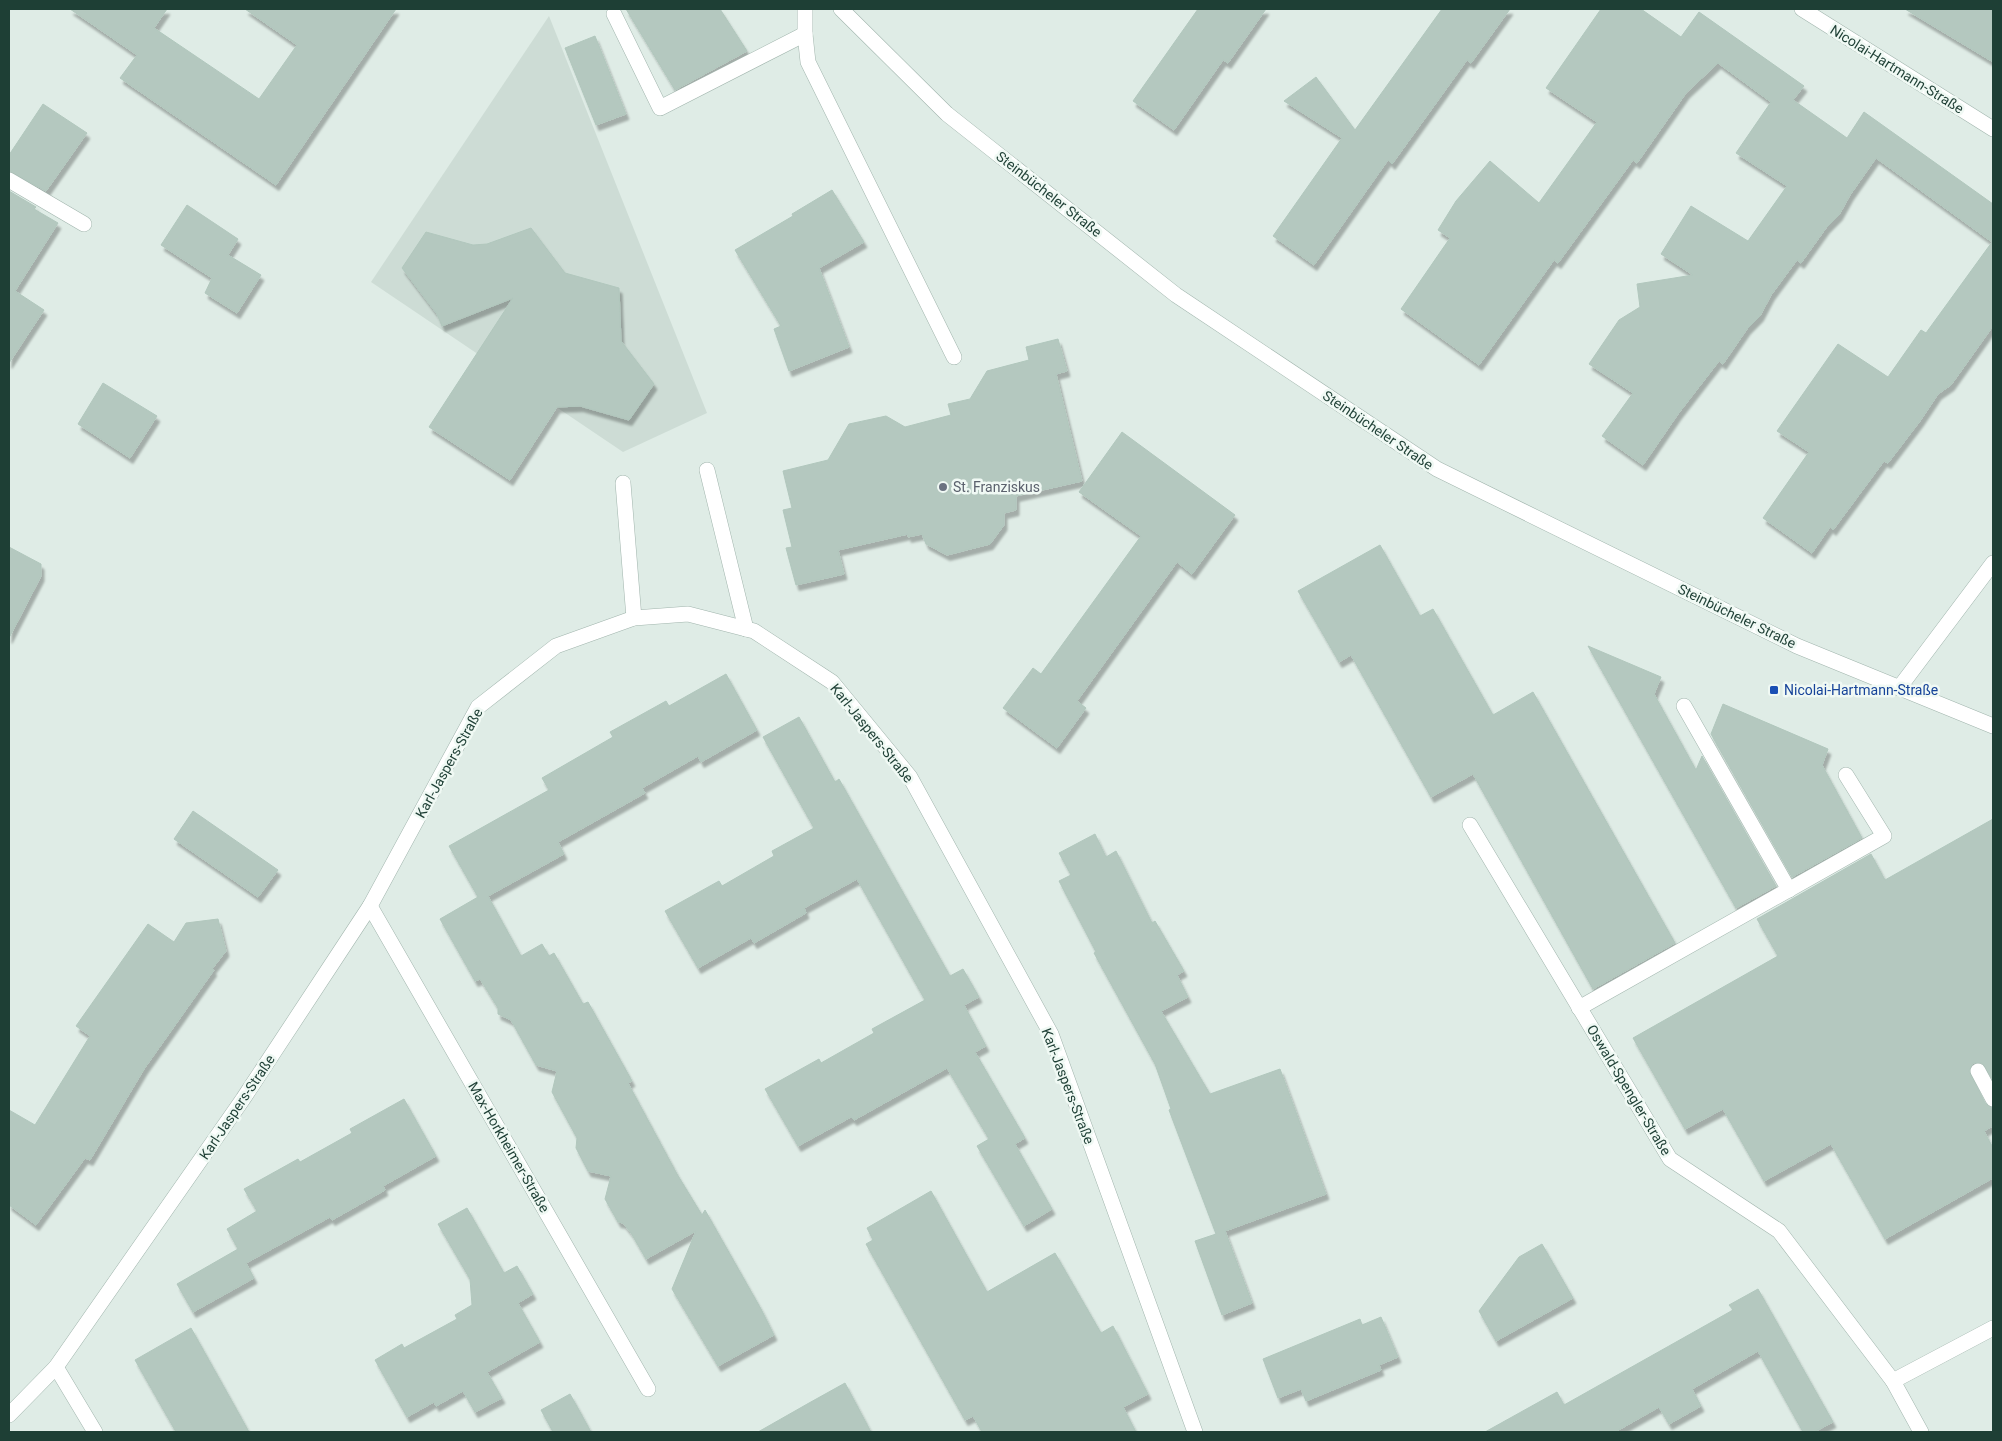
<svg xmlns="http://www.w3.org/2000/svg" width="2002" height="1441" font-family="Roboto,sans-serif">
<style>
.built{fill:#cddcd5}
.building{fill:#b4c8bf;stroke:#b1c7bd;filter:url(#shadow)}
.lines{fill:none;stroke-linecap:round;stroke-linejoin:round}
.minor-casing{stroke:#a1b5ad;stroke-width:16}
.minor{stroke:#fff;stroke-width:15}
.worship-dot{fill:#6b7280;stroke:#f0f9f4;stroke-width:2}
.transit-dot{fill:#1a4fb4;stroke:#f0f9f4;stroke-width:2}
.labels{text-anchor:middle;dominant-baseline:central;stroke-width:5;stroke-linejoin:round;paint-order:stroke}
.street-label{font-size:14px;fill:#1e3f35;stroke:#f0f9f4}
.worship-label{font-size:14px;fill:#5b616d;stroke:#f0f9f4;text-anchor:start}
.transit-label{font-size:14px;fill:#164399;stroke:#f0f9f4;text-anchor:start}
</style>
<defs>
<filter id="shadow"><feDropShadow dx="3" dy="5.5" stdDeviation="1" flood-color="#0004"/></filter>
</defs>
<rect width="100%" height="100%" fill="#dfece6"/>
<!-- built -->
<polygon class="built" points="549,16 707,413 623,452 371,282"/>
<!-- building -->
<g class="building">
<polygon points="70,9 167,9 154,28 259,99 297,45 245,9 396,9 276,185 120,78 137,55"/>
<polygon points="626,9 720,9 747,51 675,90"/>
<polygon points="1198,9 1266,9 1228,63 1223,60 1174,130 1133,101"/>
<polygon points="1442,9 1510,9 1471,63 1467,60 1392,164 1388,160 1314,265 1273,236 1342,138 1284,101 1316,77 1355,130"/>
<polygon points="1601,9 1641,9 1681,37 1699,12 1804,86 1793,100 1847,138 1864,112 1993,204 1993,326 1951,385 1938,394 1920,421 1888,463 1884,461 1833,530 1830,527 1812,553 1763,518 1809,452 1777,431 1838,344 1888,377 1921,330 1926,333 1992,242 1876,158 1850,195 1839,215 1826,228 1801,263 1797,260 1771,295 1760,316 1747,329 1723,364 1719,361 1678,414 1643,465 1602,436 1633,393 1589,364 1619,320 1640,307 1637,284 1693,275 1661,254 1691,206 1748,241 1787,186 1736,153 1771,102 1718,63 1686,93 1637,163 1633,160 1558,263 1554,260 1479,365 1401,309 1450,238 1438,230 1456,201 1490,161 1539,203 1597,122 1546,88"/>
<polygon points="1905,9 1993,9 1993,62"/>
<polygon points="595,36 626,114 596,125 565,48"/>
<polygon points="43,104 87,133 46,191 9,171 9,155"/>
<polygon points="832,190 864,242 819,268 849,347 789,371 774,329 781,326 735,250 793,216 792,214"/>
<polygon points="9,191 36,207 34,209 58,223 15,291 44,310 9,363"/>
<polygon points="187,205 238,239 228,255 261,275 237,313 205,293 212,278 161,245"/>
<polygon points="531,228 565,273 619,288 621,341 654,384 629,420 580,406 557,407 510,480 429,427 513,298 442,326 437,314 402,268 426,232 473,245 487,244"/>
<polygon points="1058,339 1067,371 1056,374 1082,481 1016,496 1016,510 1004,513 1004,525 990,544 947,555 926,544 922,534 908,537 908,534 838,550 844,574 796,585 786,548 792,547 783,510 792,508 783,471 828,460 849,424 886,416 905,427 951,415 948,404 970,399 987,371 1029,360 1026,347"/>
<polygon points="103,383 157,416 130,458 78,424"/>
<polygon points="1122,432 1235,515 1192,574 1177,562 1077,701 1086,708 1057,748 1003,708 1033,668 1041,674 1141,536 1079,492"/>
<polygon points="1380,545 1420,616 1433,609 1493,715 1533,692 1675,943 1593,989 1473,774 1431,797 1351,655 1339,662 1298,591"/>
<polygon points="9,547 41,564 41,576 9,638"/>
<polygon points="1588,646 1661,677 1654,694 1696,770 1702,756 1776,886 1736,908"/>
<polygon points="726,674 757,730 701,762 698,756 642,788 645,793 558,842 564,854 488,896 521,956 542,944 549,956 554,953 583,1004 588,1002 632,1081 628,1083 677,1174 702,1215 705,1210 761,1309 774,1335 718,1366 672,1289 696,1231 646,1259 631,1233 623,1223 618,1222 605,1199 611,1176 588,1171 576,1148 577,1138 552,1092 557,1071 536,1065 511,1020 498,1014 498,1008 480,979 475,981 440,919 478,897 449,846 549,790 542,778 613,737 610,732 666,701 669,706"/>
<polygon points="1723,704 1828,749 1822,765 1862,838 1792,877 1711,734"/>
<polygon points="799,717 835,782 839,779 950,976 963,969 979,997 964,1005 986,1046 975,1052 1025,1138 1015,1144 1052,1209 1024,1226 977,1146 989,1139 947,1068 854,1120 851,1117 798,1146 765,1089 819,1059 821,1063 874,1033 872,1029 925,1000 857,879 804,908 806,913 754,943 751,938 698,968 665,911 719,881 722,886 774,856 772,851 814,828 763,737"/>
<polygon points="193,811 278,870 258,897 174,839"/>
<polygon points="1993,819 1993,1080 1982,1063 1973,1063 1969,1071 1985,1103 1993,1108 1993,1126 1984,1131 1993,1148 1993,1178 1885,1239 1831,1144 1764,1181 1723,1109 1685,1129 1633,1038 1778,956 1757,919 1871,854 1885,880"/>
<polygon points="1095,834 1106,857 1116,851 1152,923 1155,921 1184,971 1177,975 1188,997 1161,1011 1210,1094 1280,1069 1326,1194 1225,1231 1252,1303 1222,1315 1195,1241 1216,1234 1169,1110 1171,1109 1155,1064 1094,953 1096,952 1059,881 1071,875 1059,853"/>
<polygon points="218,919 226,951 212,969 214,970 144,1069 90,1160 85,1158 36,1225 9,1205 9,1110 35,1125 90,1036 76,1026 148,924 174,942 186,923"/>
<polygon points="404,1099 436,1156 383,1186 385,1190 332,1220 330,1217 246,1263 254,1278 193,1312 177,1284 238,1249 227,1229 257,1211 244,1189 298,1159 300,1162 352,1133 350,1129"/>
<polygon points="931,1191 987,1292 1055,1253 1101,1333 1113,1326 1148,1394 1123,1407 1136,1432 982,1432 973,1416 965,1420 866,1244 873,1240 867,1228"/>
<polygon points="467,1208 504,1273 517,1266 533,1294 518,1303 540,1342 487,1372 502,1398 475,1412 463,1391 436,1406 434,1402 407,1417 375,1360 402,1344 404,1348 457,1319 455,1315 472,1305 470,1279 438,1224"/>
<polygon points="1542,1244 1573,1298 1496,1341 1479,1311 1519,1257"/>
<polygon points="1758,1289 1833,1422 1814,1432 1803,1432 1758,1351 1692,1389 1701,1406 1669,1424 1659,1407 1615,1432 1485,1432 1557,1392 1564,1405 1733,1310 1729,1305"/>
<polygon points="1381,1317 1398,1357 1379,1365 1381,1370 1306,1401 1301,1389 1278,1398 1263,1359 1360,1319 1362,1325"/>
<polygon points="191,1328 238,1412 249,1432 176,1432 135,1360"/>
<polygon points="845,1383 871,1432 758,1432 809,1403"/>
<polygon points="570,1394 579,1410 591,1432 553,1432 541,1410"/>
</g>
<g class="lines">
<defs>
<g id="minor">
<polyline points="805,9 805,34 808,62 954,357"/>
<polyline points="841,9 947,114 1176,295 1437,469 1797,646 1993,726"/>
<polyline points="1802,9 1993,129"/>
<polyline points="614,14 660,108 805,34"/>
<polyline points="9,180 84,224"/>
<polyline points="707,470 746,629"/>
<polyline points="623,483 634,618"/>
<polyline points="1899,688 1993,563"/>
<polyline points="1684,706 1789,890"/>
<polyline points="1470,825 1670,1159 1779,1231 1893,1381 1921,1432"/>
<polyline points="370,906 648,1389"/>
<polyline points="1579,1008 1884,836 1846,775"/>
<polyline points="1978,1071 1993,1099"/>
<polyline points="56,1367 95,1432"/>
<polyline points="1893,1381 1993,1328"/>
<polyline points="9,1415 56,1367 243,1099 370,906 478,707 556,646 634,618 688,614 754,631 832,682 910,777 1051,1034 1195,1432"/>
</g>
</defs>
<!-- minor casing -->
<use href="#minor" class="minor-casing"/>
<!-- minor -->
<use href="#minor" class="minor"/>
</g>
<!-- markers -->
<circle class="worship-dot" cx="943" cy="487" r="5"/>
<rect class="transit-dot" x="1769" y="685" width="10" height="10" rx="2.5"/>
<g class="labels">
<!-- street labels -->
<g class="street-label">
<text transform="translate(1897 69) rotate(32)">Nicolai-Hartmann-Straße</text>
<text transform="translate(1049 194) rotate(38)">Steinbücheler Straße</text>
<text transform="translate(1378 430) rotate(34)">Steinbücheler Straße</text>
<text transform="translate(1737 616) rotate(26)">Steinbücheler Straße</text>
<text transform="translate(872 733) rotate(51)">Karl-Jaspers-Straße</text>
<text transform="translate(449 763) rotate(-61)">Karl-Jaspers-Straße</text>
<text transform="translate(1068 1086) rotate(69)">Karl-Jaspers-Straße</text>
<text transform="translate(1629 1090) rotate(59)">Oswald-Spengler-Straße</text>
<text transform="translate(237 1107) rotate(-56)">Karl-Jaspers-Straße</text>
<text transform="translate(509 1147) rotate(60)">Max-Horkheimer-Straße</text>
</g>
<!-- worship labels -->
<g class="worship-label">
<text x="953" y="487">St. Franziskus</text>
</g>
<!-- transit labels -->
<g class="transit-label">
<text x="1784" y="690">Nicolai-Hartmann-Straße</text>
</g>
</g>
<!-- border -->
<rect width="2002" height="1441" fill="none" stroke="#1e3f35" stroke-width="20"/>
</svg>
